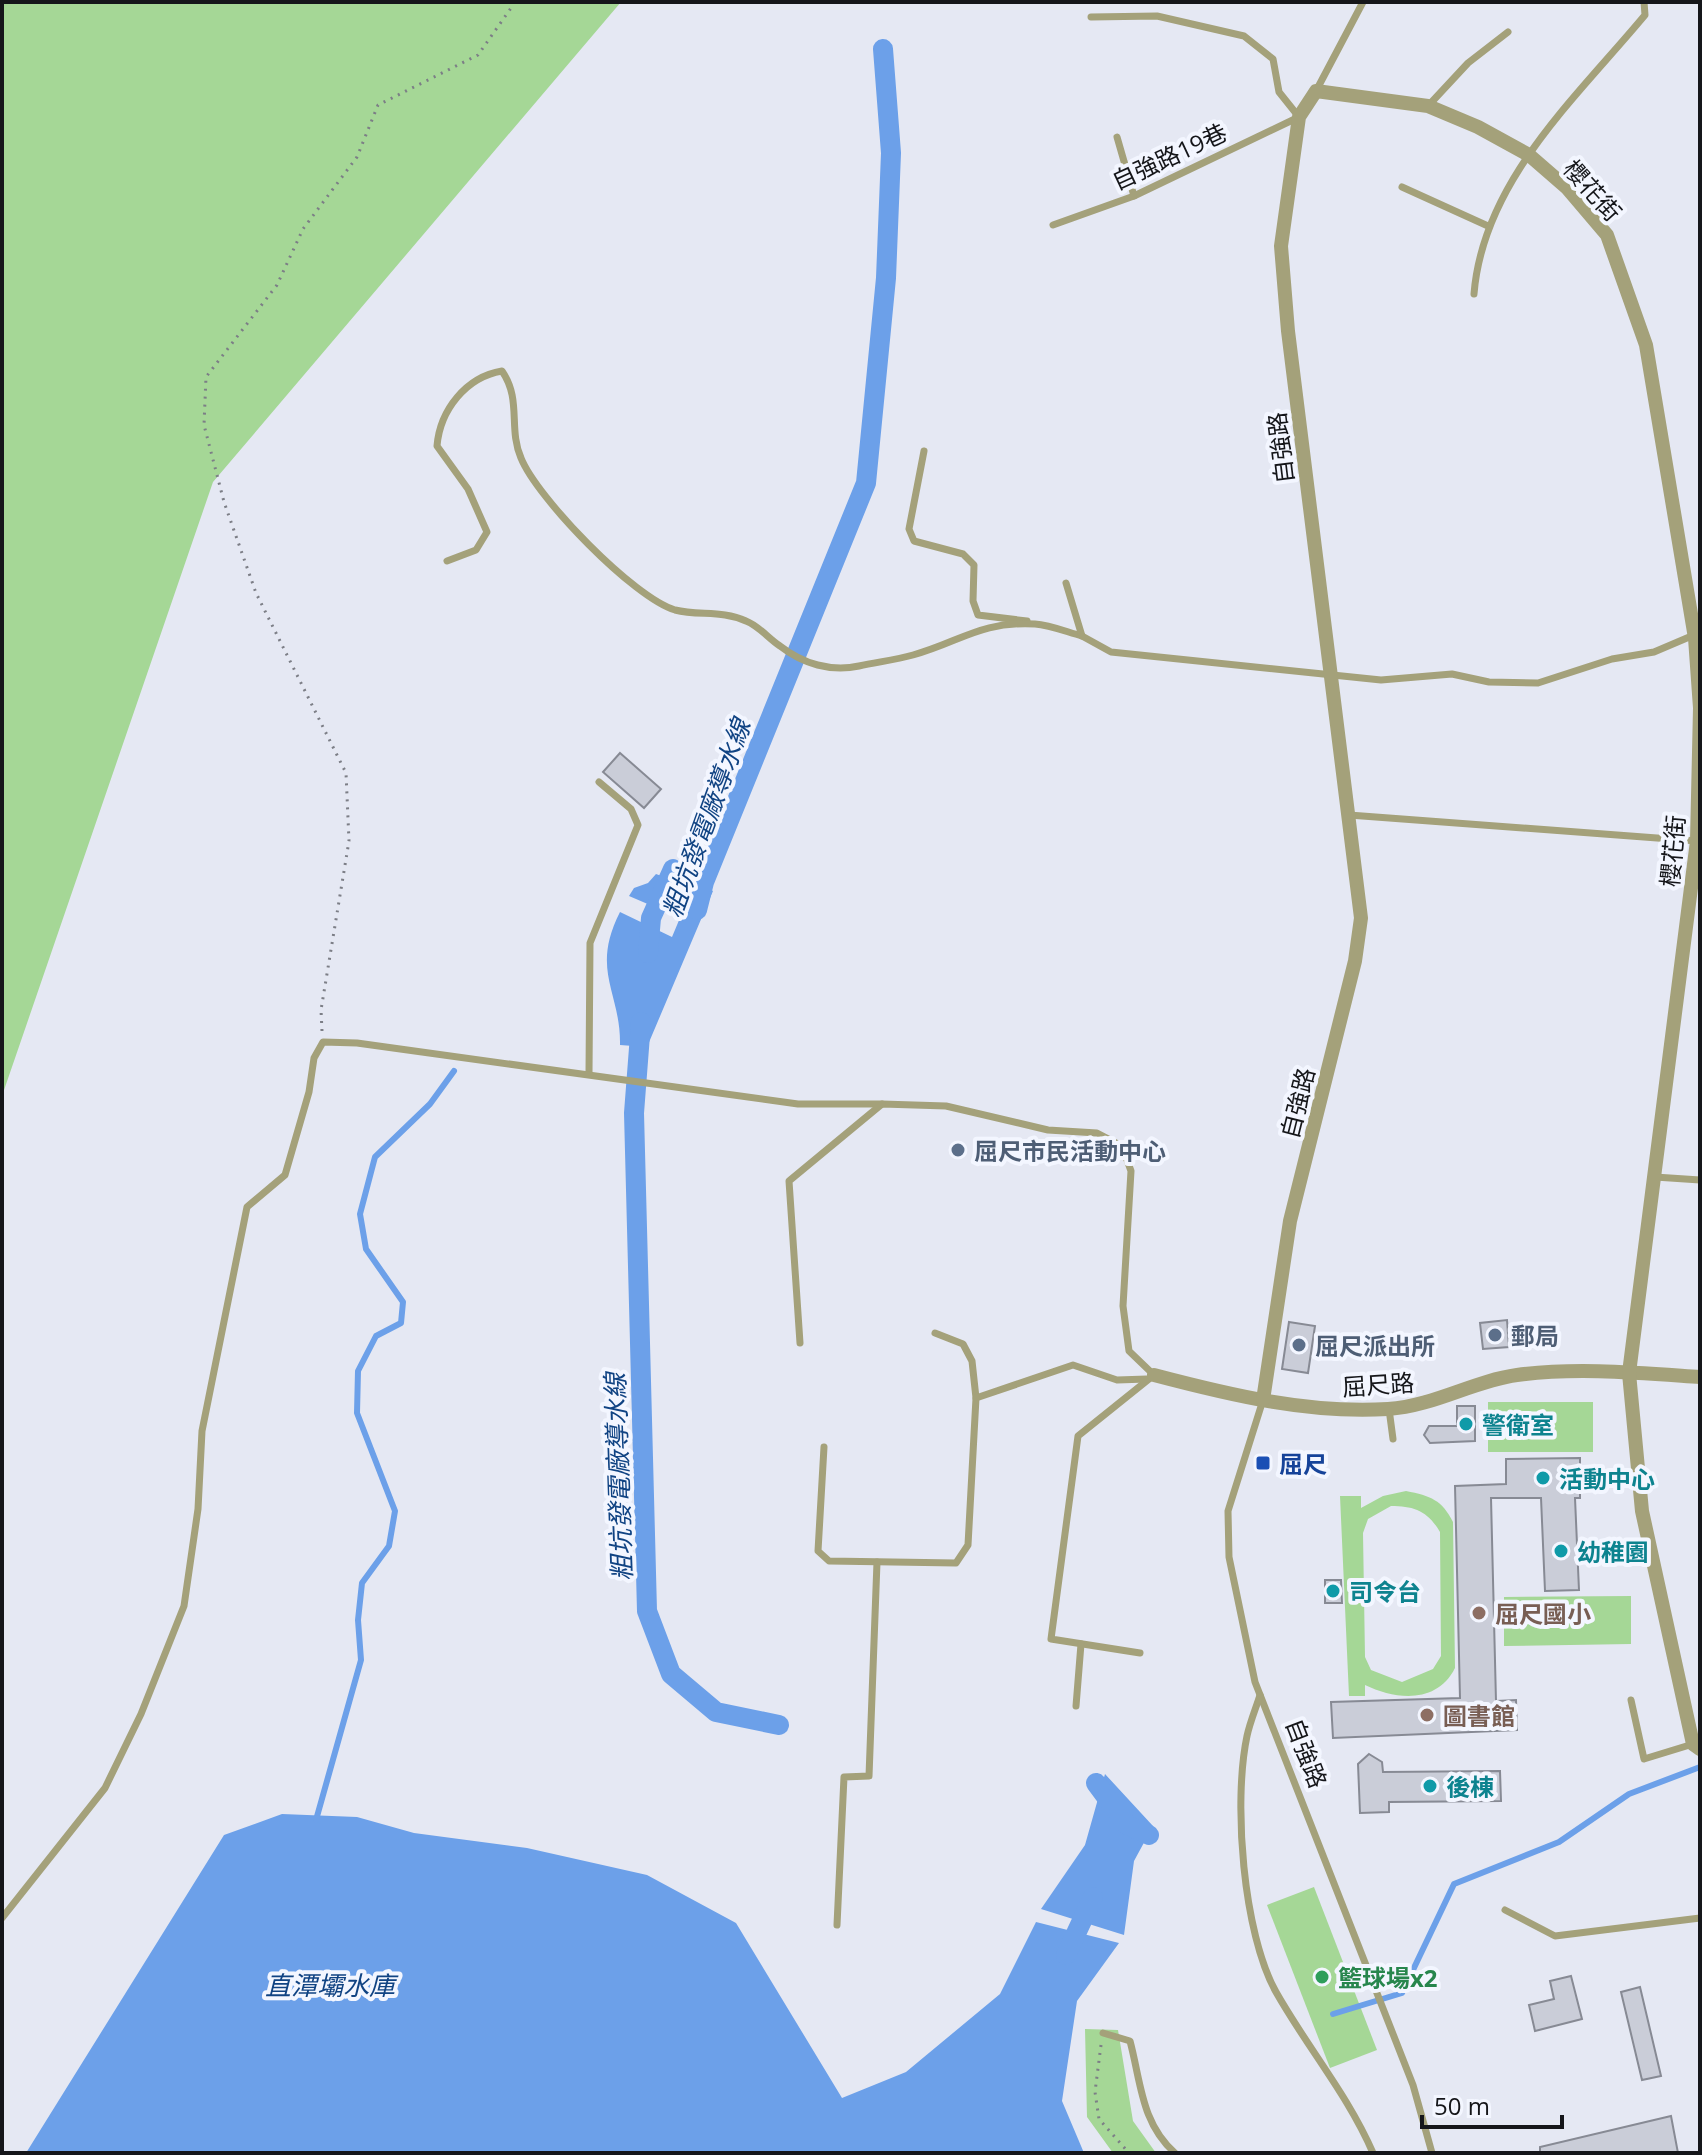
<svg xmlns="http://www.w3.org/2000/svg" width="1702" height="2155" font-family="'Open Sans','Noto Sans TC',sans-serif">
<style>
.green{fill:#a5d796;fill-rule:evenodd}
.water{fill:#6ca0e9}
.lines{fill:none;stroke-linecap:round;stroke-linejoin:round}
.stream{stroke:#6ca0e9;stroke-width:6}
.canal{stroke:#6ca0e9;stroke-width:20}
.building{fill:#cacdd8;stroke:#878a94;stroke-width:2}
.path{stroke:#7c7e86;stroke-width:3;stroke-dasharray:2 6;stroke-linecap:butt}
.service{stroke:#a4a17a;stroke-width:7}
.minor{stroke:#a4a17a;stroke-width:14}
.service-dot{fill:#5c6f8a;stroke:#f3f6ff;stroke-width:3}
.culture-dot{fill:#0f9aa8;stroke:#f3f6ff;stroke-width:3}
.transit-dot{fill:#1a4fb4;stroke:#f3f6ff;stroke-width:3}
.education-dot{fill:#8d6e63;stroke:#f3f6ff;stroke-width:3}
.leisure-dot{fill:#2e9e5b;stroke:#f3f6ff;stroke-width:3}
.labels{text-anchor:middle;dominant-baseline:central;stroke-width:8;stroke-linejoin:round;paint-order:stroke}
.street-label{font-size:24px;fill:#15161a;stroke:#f3f6ff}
.service-label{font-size:24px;font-weight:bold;fill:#4e5e75;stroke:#f3f6ff;text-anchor:start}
.culture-label{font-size:24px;font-weight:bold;fill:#0d838f;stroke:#f3f6ff;text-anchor:start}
.transit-label{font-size:24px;font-weight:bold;fill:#164399;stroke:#f3f6ff;text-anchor:start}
.education-label{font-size:24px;font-weight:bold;fill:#785e54;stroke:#f3f6ff;text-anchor:start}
.leisure-label{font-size:24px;font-weight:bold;fill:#27864d;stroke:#f3f6ff;text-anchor:start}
.water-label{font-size:26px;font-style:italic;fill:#104383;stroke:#f3f6ff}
</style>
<rect width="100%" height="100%" fill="#e5e8f3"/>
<!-- green -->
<g class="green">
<polygon points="2,2 621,2 213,482 2,1096"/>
<rect x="1488" y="1402" width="105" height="50"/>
<path d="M1406,1491c25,5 36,9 47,31l2,146c-18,36 -59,32 -90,17v11h-16l-9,-200h21v12l22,-12zM1391,1506c23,0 37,5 49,26l1,124 -8,13 -31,13 -31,-12 -6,-13 -2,-124 5,-14z"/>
<polygon points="1631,1596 1631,1644 1504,1646 1504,1597"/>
<polygon points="1314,1887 1377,2050 1330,2068 1267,1905"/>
<polygon points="1085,2029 1118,2030 1133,2121 1156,2153 1113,2153 1087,2117"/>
</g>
<!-- water -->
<g class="water">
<polygon points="656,874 675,881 673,892 678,917 629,896 634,888 648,883"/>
<path d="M695,882l18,9 -66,156 -27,-2c1,-53 -30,-74 0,-133l52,25z"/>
<polygon points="1105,1774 1153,1826 1134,1861 1124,1935 1041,1909 1085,1845"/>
<polygon points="282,1814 357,1817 414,1833 527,1848 647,1875 736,1923 842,2098 906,2072 1000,1994 1036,1922 1119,1943 1077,2001 1062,2101 1084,2153 26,2153 224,1835"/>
</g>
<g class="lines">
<!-- stream -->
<g class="stream">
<polyline points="316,1820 361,1660 358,1620 362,1583 389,1546 395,1511 357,1413 358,1371 376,1336 401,1323 403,1302 366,1249 360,1214 375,1157 430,1104 454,1071"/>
<polyline points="1333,2014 1402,1993 1454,1884 1559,1842 1629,1794 1700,1767"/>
</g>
<!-- canal -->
<g class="canal">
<polyline points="697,910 704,882 866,483 886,278 891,153 883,49"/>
<polyline points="648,953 651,918 673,869"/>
<polyline points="641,1022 634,1113 647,1611 671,1674 716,1712 779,1725"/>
<polyline points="1096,1783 1127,1825 1149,1835"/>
<polyline points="1066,1955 1093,1897"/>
</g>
</g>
<!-- building -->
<g class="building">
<polygon points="620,753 661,789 644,808 603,772"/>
<polygon points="1507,1320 1509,1347 1483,1349 1480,1323"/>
<polygon points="1289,1322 1315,1326 1308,1373 1282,1369"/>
<polygon points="1457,1406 1475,1406 1475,1441 1430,1443 1424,1435 1429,1426 1457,1426"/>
<polygon points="1580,1458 1580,1498 1575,1498 1579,1590 1545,1591 1541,1498 1491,1498 1496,1701 1516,1700 1517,1730 1333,1738 1331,1702 1460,1698 1455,1486 1506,1484 1506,1459"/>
<polygon points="1325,1580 1341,1580 1342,1603 1325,1603"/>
<polygon points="1369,1754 1382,1762 1383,1772 1500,1771 1501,1801 1389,1802 1389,1812 1360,1813 1358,1764"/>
<polygon points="1571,1976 1582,2019 1535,2031 1529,2005 1554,1999 1550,1981"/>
<polygon points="1640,1987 1661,2076 1642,2080 1621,1992"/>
<polygon points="1671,2116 1678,2153 1540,2153 1540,2147"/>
</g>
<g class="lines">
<!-- path -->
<g class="path">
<polyline points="322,1031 321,1010 349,841 346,773 256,593 224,502 204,425 206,377 277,285 303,229 357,157 378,105 478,55 511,8"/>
<polyline points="1101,2045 1095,2092 1099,2119 1129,2153"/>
</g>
<!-- service -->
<g class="service">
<polyline points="1316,91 1363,2"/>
<polyline points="1428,106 1468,63 1508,32"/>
<polyline points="1117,137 1134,196"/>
<polyline points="1402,187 1488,226"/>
<polyline points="1053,225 1134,196 1299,117 1279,92 1273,59 1244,36 1157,16 1091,17"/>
<path d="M1474,294c9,-113 102,-196 171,-279l-1,-13"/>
<polyline points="924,451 909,529 914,541 963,554 974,565 973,601 978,615 1027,621"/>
<path d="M447,561l29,-11 11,-18 -19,-43 -31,-43c3,-36 29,-69 65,-75 20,29 6,57 19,87 16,40 113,140 154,152 24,6 47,0 71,11 13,5 22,17 34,25 23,18 51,26 79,20 18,-4 36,-6 54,-11 47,-13 67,-34 122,-31 15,1 32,8 47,12"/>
<polyline points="1066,583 1082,636 1111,652 1381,680 1452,674 1489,682 1538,683 1612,659 1654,652 1694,635"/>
<polyline points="1349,815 1697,841"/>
<polyline points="589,1074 590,943 638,825 631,809 599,782"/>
<polyline points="1655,1177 1700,1180"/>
<polyline points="935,1333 963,1344 972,1361 976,1398"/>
<polyline points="800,1343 789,1181 882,1104 946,1106 1048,1130 1097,1133 1122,1146 1131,1171 1123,1306 1129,1351 1154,1375 1078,1436 1051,1639 1140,1653"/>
<polyline points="1263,1400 1228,1511 1229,1557 1255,1682 1413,2085 1432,2153"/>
<polyline points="1389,1409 1393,1439"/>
<polyline points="824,1447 818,1551 829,1561 956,1563 968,1545 976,1398 1073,1365 1117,1380 1147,1379"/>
<path d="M1260,1695c-4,13 -10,27 -13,41 -14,66 -4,197 29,256 31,55 72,103 97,161"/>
<polyline points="1631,1700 1644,1759 1693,1744"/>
<polyline points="1076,1706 1081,1644"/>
<polyline points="1505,1910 1555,1936 1700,1918"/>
<polyline points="2,1918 105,1788 141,1714 184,1606 198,1509 202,1431 247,1207 285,1175 309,1092 314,1058 323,1042 357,1043 798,1104 882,1104"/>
<polyline points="837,1925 844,1777 869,1776 877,1562"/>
<path d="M1103,2033l27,8c11,41 11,82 45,112"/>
</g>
<!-- minor -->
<g class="minor">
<path d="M1154,1375c76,20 155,39 234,34 46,-3 85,-28 129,-34 59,-8 124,-2 183,2"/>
<polyline points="1263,1400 1290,1221 1355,961 1361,918 1288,331 1281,246 1299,117 1316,91 1428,106 1478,127 1529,155 1567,188 1607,235 1646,345 1695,638 1700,708 1697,841 1629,1373 1642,1511 1693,1744 1700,1749"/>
</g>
</g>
<!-- markers -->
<g class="service-dot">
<circle cx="958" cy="1150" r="8"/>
<circle cx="1495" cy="1335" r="8"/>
<circle cx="1299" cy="1345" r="8"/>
</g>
<g class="culture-dot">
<circle cx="1466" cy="1424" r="8"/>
<circle cx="1543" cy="1478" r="8"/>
<circle cx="1561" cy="1551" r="8"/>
<circle cx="1333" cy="1591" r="8"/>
<circle cx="1430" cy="1786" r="8"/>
</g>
<rect class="transit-dot" x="1255" y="1455" width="16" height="16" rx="4"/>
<g class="education-dot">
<circle cx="1479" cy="1613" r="8"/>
<circle cx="1427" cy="1715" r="8"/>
</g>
<circle class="leisure-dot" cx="1322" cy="1977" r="8"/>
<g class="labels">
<!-- street labels -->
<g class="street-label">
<text transform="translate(1169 156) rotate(-25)">自強路19巷</text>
<text transform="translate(1593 190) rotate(48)">櫻花街</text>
<text transform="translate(1280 448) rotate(-97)">自強路</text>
<text transform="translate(1672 851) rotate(-85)">櫻花街</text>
<text transform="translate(1297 1103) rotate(-76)">自強路</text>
<text transform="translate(1378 1384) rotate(-4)">屈尺路</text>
<text transform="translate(1307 1753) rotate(69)">自強路</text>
</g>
<!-- service labels -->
<g class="service-label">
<text x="974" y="1150">屈尺市民活動中心</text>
<text x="1511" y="1335">郵局</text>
<text x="1315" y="1345">屈尺派出所</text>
</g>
<!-- culture labels -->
<g class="culture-label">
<text x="1482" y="1424">警衛室</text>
<text x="1559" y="1478">活動中心</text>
<text x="1577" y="1551">幼稚園</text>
<text x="1349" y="1591">司令台</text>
<text x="1446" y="1786">後棟</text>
</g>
<!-- transit labels -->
<g class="transit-label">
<text x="1279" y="1463">屈尺</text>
</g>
<!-- education labels -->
<g class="education-label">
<text x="1495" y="1613">屈尺國小</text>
<text x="1443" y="1715">圖書館</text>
</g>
<!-- leisure labels -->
<g class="leisure-label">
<text x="1338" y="1977">籃球場x2</text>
</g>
<!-- water labels -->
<g class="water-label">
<text transform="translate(706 818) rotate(-70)">粗坑發電廠導水線</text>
<text transform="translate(618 1477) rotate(-92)">粗坑發電廠導水線</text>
<text x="330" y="1985">直潭壩水庫</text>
</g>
</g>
<!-- border -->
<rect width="1702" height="2155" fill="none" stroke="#15161a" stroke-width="8"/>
<!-- scale -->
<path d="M1422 2115v12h140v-12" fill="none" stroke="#15161a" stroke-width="4"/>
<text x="1434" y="2115" font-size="24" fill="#15161a" stroke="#f3f6ff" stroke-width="6" paint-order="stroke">50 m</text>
</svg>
